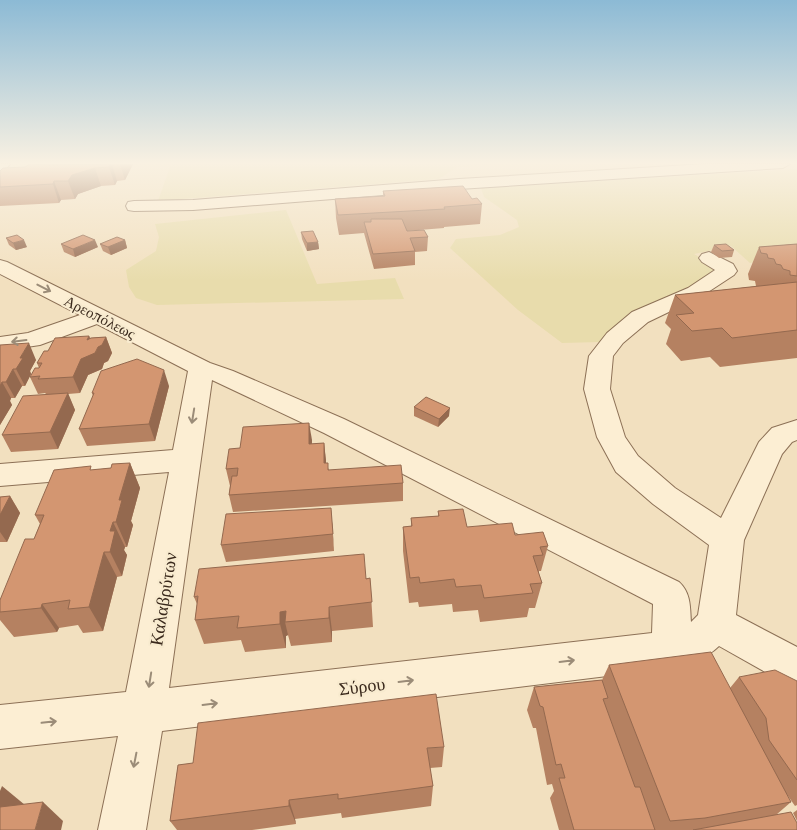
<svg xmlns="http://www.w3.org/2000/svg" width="797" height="830" font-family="Lora,serif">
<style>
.farmland{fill:#e8dcac}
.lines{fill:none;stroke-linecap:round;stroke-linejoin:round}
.street-casing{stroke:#8c7056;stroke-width:2}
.street{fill:#fceed3;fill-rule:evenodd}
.wall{fill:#b58161}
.shaded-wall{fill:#94694f}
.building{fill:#d39671;stroke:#94694f}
.oneway{stroke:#9b8c78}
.labels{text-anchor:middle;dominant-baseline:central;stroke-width:4.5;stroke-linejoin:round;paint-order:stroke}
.street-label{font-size:15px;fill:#3a291c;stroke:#f8ebcf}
.near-street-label{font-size:18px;fill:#3a291c;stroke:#f8ebcf}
</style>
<rect width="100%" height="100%" fill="#f2e0bf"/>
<!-- farmland -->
<g class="farmland">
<polygon points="171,164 504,164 457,167 439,179 158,201"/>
<polygon points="797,169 797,253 750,263 731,246 694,254 717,267 716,272 600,342 562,343 518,310 450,248 456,239 500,235 519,227 517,220 484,197 481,188"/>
<polygon points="286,210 317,284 395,278 404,299 157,305 136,298 129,287 126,270 156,251 159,237 155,224"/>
</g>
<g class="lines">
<defs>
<g id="street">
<polygon points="0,164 10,164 5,170 0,171"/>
<polygon points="705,164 790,164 783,168 459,189 193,210 134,211 128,210 126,206 128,202 134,201 193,200 459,179"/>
<path d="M709,252l24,12 4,7 -3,4 -32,21 -54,26 -25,21 -10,13 -3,33 15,48 13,19 37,32 46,30 38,-76 13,-14 25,-8v20l-5,2 -10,12 -38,86 -8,75 61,32v41l-14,-6 -64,-36c-16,16 -41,18 -63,24l-494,61 -16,99h-48l20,-94 -118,13v-44l126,-13 43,-220 -169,14v-22l173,-14 15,-79 -91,-47 -57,21 -40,6v-14l28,-4 52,-18 -80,-41v-14l7,2 203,101 23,8 111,48 335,163c12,11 11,25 12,40l7,-7 11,-70 -56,-41 -37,-32 -19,-35 -13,-48 5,-33 18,-23 25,-21 56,-24 27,-18 -13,-8 -3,-4 3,-4zM212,380l112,53 329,171 -1,29 -483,55z"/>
</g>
</defs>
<!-- street casing -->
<use href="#street" class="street-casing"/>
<!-- street -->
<use href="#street" class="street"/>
</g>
<!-- wall -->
<g class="wall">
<polygon points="52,164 133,164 125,180 117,181 115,185 101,186 78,194 75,199 61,200 59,203 0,206 0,171"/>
<polygon points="383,191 472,199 482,204 480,224 444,227 444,228 407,231 428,237 427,251 415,252 415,265 374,269 364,233 339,235 336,218 335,199 383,196"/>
<polygon points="301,232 318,242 319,249 307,251 302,239"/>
<polygon points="6,238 27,247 16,250 9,245"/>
<polygon points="125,240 127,248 111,255 103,251 100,244"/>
<polygon points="61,244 98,247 75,257 64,252"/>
<polygon points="797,244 797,358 720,367 710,357 681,361 666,344 671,329 665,323 675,295 759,286 756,286 755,281 749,280 748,274 759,247"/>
<polygon points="714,245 734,250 732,257 719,258 711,252"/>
<polygon points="89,336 90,338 106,337 112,353 108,361 104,363 102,369 88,375 80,393 68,394 75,410 58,449 11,452 2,435 46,394 45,393 38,394 30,377 39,368 37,363 48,351"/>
<polygon points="0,345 36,360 30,371 31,374 25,386 22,386 15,398 11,398 10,401 12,405 0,425"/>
<polygon points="169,386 155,441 87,446 79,429 93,396 92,393"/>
<polygon points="414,407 449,416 438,427 414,416"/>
<polygon points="312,440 312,444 324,443 326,463 329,470 403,483 403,501 233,512 229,495 230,486 226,469 240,448"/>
<polygon points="130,463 140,488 131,521 133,525 127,547 125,547 124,550 127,555 122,576 117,577 103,631 83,633 78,625 59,628 57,632 14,637 0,620 0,600 34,539 40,524 35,515 93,470 111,468"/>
<polygon points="10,496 20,513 7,542 0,542 0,497"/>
<polygon points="331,508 334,551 226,562 221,545"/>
<polygon points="438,511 467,527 515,535 548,546 541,571 539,571 539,574 542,583 535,608 529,608 527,617 480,622 478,610 453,612 452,604 419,607 418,602 409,603 403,551 403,527 411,526 411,518 438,516"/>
<polygon points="370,578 373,627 332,631 332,642 291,646 288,635 286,636 286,648 245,652 241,640 204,644 195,620 197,604 194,597"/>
<polygon points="609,665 730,688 739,677 797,681 797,805 795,806 786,793 791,802 776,815 797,830 559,830 550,798 554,791 552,784 547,785 536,728 533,728 527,710 534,687 602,680"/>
<polygon points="444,747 442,767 430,768 433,786 431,806 342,818 341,813 295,819 296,824 252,830 177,830 170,821 178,765"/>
<polygon points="797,810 797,821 793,813"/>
</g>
<!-- shaded-wall -->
<g class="shaded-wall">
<polygon points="111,164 112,164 117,181 115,185 109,167"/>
<polygon points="120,164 133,164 125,180"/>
<polygon points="95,168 101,186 78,194 75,199 68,181 72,175"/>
<polygon points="54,181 61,200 59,203 53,184"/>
<polygon points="24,240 27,247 16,250 13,243"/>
<polygon points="95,240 98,247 75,257 73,249"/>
<polygon points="125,240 127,248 111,255 108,247"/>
<polygon points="318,242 319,249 307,251 307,243"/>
<polygon points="89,336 96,352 98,347 106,337 112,353 108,361 104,363 102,369 88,375 80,393 73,377 81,359"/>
<polygon points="29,343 36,360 30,371 31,374 25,386 16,369 20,358"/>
<polygon points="13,369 22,386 15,398 6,382"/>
<polygon points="164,370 169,386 155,441 149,424"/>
<polygon points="2,382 11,398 10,401 12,405 0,425 0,386"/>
<polygon points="68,393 75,410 58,449 50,432"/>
<polygon points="450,408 449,416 438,427 439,419"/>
<polygon points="309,423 312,440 311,461 309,444"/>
<polygon points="324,443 326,460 326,480 324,463"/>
<polygon points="130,463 140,488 131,521 133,525 127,547 116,522 119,500"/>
<polygon points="10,496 20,513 7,542 0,532 0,515"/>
<polygon points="331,508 332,525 334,551 333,534"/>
<polygon points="113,522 125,547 124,550 127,555 122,576 110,552 110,531"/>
<polygon points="104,552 117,577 103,631 89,607"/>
<polygon points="42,604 59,628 57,632 41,608"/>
<polygon points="329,607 332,631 332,642 329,618"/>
<polygon points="286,611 285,622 288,635 286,636 286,648 280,624 280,612"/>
<polygon points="2,786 25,805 0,813 0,791"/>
<polygon points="289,800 295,819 296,824 289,806"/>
<polygon points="43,802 63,821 61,830 35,830"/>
</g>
<!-- building -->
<g class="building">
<polygon points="30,164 50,165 111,164 109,167 95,168 72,175 68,181 54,181 53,184 0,187 0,171 3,168 25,167"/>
<polygon points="463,186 472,199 477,198 482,204 444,207 445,209 338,215 335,199 385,196 383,191"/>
<polygon points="371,219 402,219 407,231 424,230 428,237 410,238 415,251 373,254 364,222 371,222"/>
<polygon points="313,231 318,242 307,243 301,232"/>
<polygon points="17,235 24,240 13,243 6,238"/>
<polygon points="83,235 95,240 73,249 61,244"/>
<polygon points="117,237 125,240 108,247 100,244"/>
<polygon points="726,244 734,250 722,251 714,245"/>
<polygon points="797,244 797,276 790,275 790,271 783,269 781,265 776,264 774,259 768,258 767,254 761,253 759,247"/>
<polygon points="797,282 797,330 732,338 722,328 692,331 676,315 694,313 675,295"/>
<polygon points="89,336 87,340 91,338 106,337 102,345 98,347 95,353 81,359 73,377 38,379 40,376 30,377 35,368 39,368 42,363 37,363 44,351 48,351 55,338"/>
<polygon points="29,343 20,358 23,358 16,369 13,369 6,382 2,382 0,386 0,345"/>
<polygon points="137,359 164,370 149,424 79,429 94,393 92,393 101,371"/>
<polygon points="68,393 50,432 2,435 23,396"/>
<polygon points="426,397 450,408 439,419 414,407"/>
<polygon points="309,423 309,444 324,443 324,463 328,463 328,470 401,465 403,483 229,495 232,476 237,476 238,468 226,469 229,449 240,448 243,427"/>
<polygon points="130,463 119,500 122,500 116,522 113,522 110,531 115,531 110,552 104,552 89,607 68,609 70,600 42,604 41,608 0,612 0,600 25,539 34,539 44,515 35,515 54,470 91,466 90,470 111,468 112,464"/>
<polygon points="10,496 0,515 0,497"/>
<polygon points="331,508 333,534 221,545 226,514"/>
<polygon points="463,509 467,527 512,523 515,535 543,532 548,546 540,547 543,555 533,556 542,583 530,584 533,593 484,598 481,585 456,587 454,579 420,583 419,577 410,578 403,527 412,526 411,518 439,516 438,511"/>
<polygon points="364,554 366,579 370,578 372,602 329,607 329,618 285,622 286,611 280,612 280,624 237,628 239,616 195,620 198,596 194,597 199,569"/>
<polygon points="711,652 791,802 705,818 670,821 609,665"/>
<polygon points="775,670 797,681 797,780 769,740 766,718 739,677"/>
<polygon points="602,680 608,698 603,699 635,787 640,787 655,830 574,830 559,778 565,778 561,764 556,765 543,707 540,706 534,687"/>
<polygon points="436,694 444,747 427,748 433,786 338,799 338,794 289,800 289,806 170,821 178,765 193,763 198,723"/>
<polygon points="43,802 35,830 0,830 0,807"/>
<polygon points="791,812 797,823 797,830 693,830"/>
</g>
<!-- one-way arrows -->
<defs><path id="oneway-shaft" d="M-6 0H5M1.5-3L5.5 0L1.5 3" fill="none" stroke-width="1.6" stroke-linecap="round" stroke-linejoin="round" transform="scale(1.25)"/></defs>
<g class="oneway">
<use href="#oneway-shaft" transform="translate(44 288) rotate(27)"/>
<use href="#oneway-shaft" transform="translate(19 341) rotate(173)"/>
<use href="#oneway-shaft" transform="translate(193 416) rotate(99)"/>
<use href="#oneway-shaft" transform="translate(567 661) rotate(-7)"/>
<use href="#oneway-shaft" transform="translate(150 680) rotate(99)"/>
<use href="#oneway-shaft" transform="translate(406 681) rotate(-7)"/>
<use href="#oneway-shaft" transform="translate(210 704) rotate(-7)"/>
<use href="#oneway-shaft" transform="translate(49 722) rotate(-6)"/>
<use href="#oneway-shaft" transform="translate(135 760) rotate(101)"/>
</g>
<!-- sky -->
<linearGradient id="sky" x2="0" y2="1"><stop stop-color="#8cbad5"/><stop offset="0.58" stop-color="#f9f1e2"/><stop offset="1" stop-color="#f9f1e2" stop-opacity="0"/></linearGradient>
<rect width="797" height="281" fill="url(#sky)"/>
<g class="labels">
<!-- street labels -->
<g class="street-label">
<text transform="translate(100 317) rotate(27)">Αρεοπόλεως</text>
</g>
<!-- near-street labels -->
<g class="near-street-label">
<text transform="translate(163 599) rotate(-81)">Καλαβρύτων</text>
<text transform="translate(362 686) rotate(-7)">Σύρου</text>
</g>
</g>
</svg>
